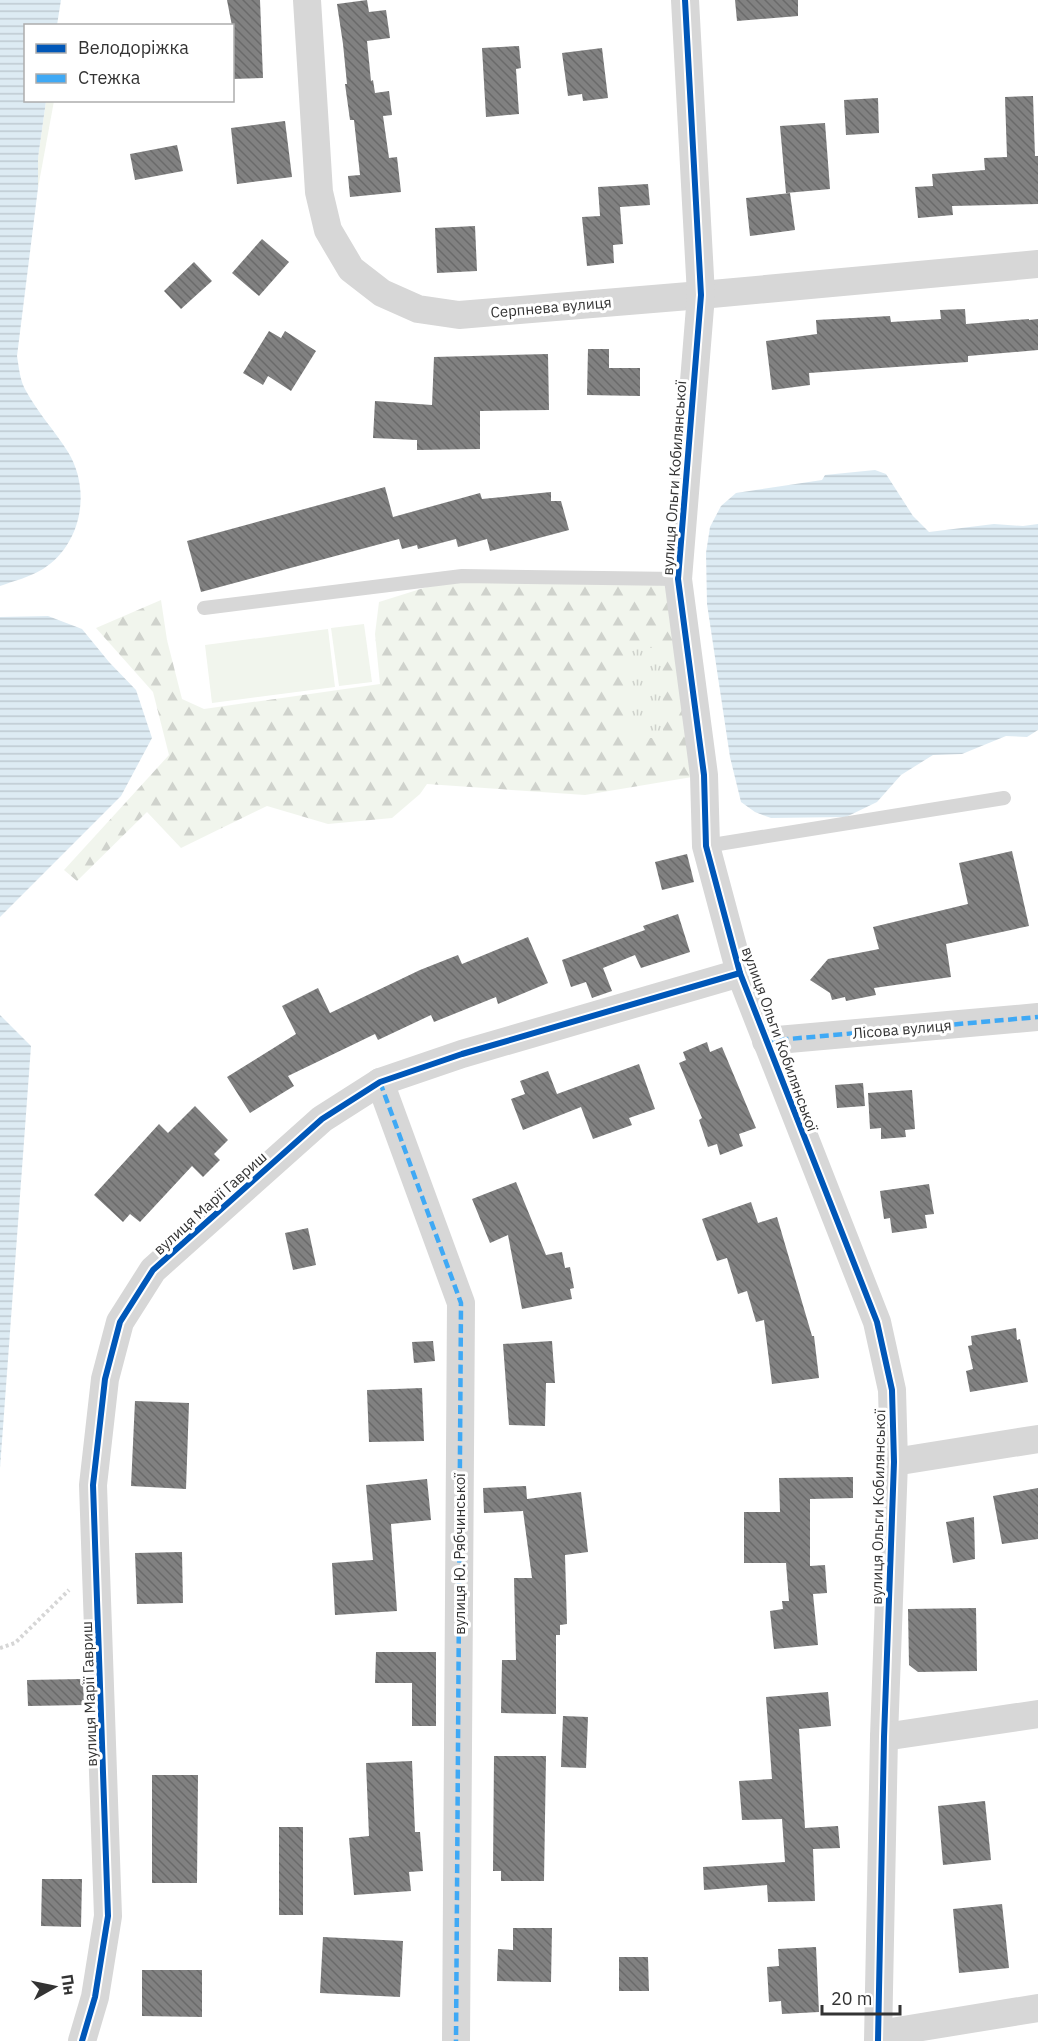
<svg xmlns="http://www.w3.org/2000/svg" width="1038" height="2041" font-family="'IBM Plex Sans',sans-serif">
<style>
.grass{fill:#f1f5ed}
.forest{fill:url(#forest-firs)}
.park{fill:url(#park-tufts)}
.water{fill:url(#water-rules)}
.building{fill:url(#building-back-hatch)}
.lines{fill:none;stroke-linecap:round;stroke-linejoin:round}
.path{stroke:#d6d6d6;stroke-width:4;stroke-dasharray:3 3;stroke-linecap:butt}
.lane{stroke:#d7d7d7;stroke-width:14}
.street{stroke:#d7d7d7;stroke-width:28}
.quiet{stroke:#3fa9f5;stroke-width:4.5;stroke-dasharray:9 4.5;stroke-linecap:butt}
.cycleway-casing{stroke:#fff;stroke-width:10}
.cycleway{stroke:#0057b8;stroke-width:6}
.labels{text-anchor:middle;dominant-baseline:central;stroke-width:6;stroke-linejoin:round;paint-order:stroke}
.street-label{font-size:15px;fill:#333;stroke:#fff}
</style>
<defs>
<pattern id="forest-firs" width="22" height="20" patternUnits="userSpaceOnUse" patternTransform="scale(1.5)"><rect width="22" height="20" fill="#f1f5ed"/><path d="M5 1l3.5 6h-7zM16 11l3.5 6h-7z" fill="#cfd2cc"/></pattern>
<pattern id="park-tufts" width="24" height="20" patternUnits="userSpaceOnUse" patternTransform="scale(1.5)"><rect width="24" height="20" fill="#f1f5ed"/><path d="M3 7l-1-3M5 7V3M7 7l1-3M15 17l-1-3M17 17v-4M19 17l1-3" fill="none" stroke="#cfd2cc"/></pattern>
<pattern id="water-rules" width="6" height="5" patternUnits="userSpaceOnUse" patternTransform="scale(1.5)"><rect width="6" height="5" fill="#ddebf3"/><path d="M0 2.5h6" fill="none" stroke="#becad1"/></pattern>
<pattern id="building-back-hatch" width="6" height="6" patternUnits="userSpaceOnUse" patternTransform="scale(1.5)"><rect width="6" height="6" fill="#818181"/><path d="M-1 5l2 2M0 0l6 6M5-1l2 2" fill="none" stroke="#6a6a6a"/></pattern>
</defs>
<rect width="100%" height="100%" fill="#fff"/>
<!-- grass -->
<g class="grass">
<polygon points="46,101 54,101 38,188 38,158"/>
<polygon points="364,624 372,682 339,686 331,628"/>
<polygon points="328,629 335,687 212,703 205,645"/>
</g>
<!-- forest -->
<polygon class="forest" points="462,576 678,579 704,775 585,795 427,784 420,794 392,818 328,824 267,806 181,848 147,812 77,881 64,870 169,755 153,692 96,628 161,600 167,640 182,699 204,709 380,684 375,634 379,602"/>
<!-- park -->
<polygon class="park" points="626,648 662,648 663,738 626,738"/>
<!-- water -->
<g class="water">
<path d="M0,0h61l-4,25 -31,1v74l20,1 -8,57v30l-21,168c2,12 3,25 9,35 12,22 29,40 42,61 24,39 13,93 -25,117 -13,8 -29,12 -43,17z"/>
<polygon points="875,470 886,474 913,516 929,532 994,524 1023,526 1038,524 1038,730 1027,737 1006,736 962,754 933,755 901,775 877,802 846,817 771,818 755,812 741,802 730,757 707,604 706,553 710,527 721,506 736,493 822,480 825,475"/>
<polygon points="48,616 82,629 109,662 136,690 152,738 121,796 0,917 0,617"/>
<polygon points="0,1015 31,1046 0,1468"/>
</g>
<!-- building -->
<g class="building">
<polygon points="227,0 260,0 263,78 232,79 232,26"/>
<polygon points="367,0 369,12 386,10 390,38 367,41 371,81 373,80 375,93 389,91 392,115 383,116 389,158 397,157 401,192 350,197 348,176 360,175 354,120 350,120 345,84 347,84 343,44 337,4"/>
<polygon points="735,0 798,0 798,16 737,21"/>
<polygon points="519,46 521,68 516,69 519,114 486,117 482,48"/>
<polygon points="602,48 608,98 583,101 582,94 568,96 562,53"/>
<polygon points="1033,96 1035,156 1038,156 1038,204 952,206 953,215 918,218 915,187 933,186 932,174 985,170 984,158 1007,157 1005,97"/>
<polygon points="878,98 879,133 846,135 844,100"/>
<polygon points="285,121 292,177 237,184 231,128"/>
<polygon points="825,123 830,189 786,193 780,126"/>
<polygon points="177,145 183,171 135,180 130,154"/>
<polygon points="648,184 650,205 620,207 623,244 613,245 614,263 587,266 582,217 600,216 598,187"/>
<polygon points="790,193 795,230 750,236 746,198"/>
<polygon points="475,226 477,271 437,273 435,228"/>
<polygon points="262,239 289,262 259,296 232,273"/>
<polygon points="194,262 212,281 181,309 164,291"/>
<polygon points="965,309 966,324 1029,319 1029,320 1038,319 1038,350 968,356 968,362 809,373 810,385 772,390 766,341 817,334 816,320 890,316 891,322 941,319 940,310"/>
<polygon points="269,331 281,338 285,331 316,351 291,391 268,376 263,385 243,373"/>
<polygon points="588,349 609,349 609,368 640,368 640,396 587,395"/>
<polygon points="548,354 549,410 480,411 480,449 417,450 417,440 373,438 375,401 432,405 434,357"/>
<polygon points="385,487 393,517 480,493 482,499 551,492 551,501 561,501 569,530 490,551 487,539 458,547 456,539 418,549 417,545 402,549 399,539 201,592 187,541"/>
<polygon points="1012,851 1029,926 946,944 951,977 874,988 876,995 846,1001 845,997 832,1000 830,993 810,980 828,959 879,949 873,927 968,904 959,863"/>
<polygon points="687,854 694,882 662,890 655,862"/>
<polygon points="678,914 690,952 641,968 635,955 603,968 612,991 592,998 586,982 571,987 562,960 645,930 643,926"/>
<polygon points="528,937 548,983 498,1004 496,997 434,1022 431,1015 378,1040 375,1034 288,1076 294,1086 250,1113 227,1077 296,1034 282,1006 318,988 330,1013 420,970 458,955 462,964"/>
<polygon points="707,1042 710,1052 722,1047 756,1128 739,1134 743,1146 720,1155 717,1144 708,1147 699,1120 702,1118 679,1063 686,1060 683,1052"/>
<polygon points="639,1064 655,1109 629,1118 632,1125 593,1139 581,1107 523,1130 511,1099 525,1094 520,1081 548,1071 557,1094"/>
<polygon points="863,1083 865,1106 837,1108 835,1085"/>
<polygon points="912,1090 915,1129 905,1130 906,1137 881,1139 881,1128 870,1129 868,1093"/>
<polygon points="195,1106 228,1140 214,1154 220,1160 203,1177 192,1166 140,1222 130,1214 123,1222 94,1195 159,1124 168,1133"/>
<polygon points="516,1182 546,1255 562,1252 565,1268 570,1267 574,1288 570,1289 572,1299 522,1309 508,1235 490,1243 472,1199"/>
<polygon points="929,1184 934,1214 925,1215 927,1228 892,1233 890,1218 884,1219 880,1191"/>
<polygon points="751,1202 758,1223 777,1217 812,1336 814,1336 819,1378 772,1384 764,1320 756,1322 747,1291 738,1294 727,1258 717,1261 702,1219"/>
<polygon points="308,1228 316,1265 293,1270 285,1233"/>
<polygon points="1016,1328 1017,1340 1020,1339 1028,1382 970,1392 966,1371 973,1369 968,1346 972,1345 971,1336"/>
<polygon points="433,1341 435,1361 414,1363 412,1342"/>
<polygon points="552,1341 555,1383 546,1383 545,1426 509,1425 503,1344"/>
<polygon points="422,1388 424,1441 369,1442 367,1390"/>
<polygon points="135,1401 189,1403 186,1489 131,1486"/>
<polygon points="853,1477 853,1498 810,1499 810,1566 825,1565 827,1593 813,1594 818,1645 774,1649 770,1611 783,1609 782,1601 789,1601 786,1563 744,1563 744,1512 780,1512 779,1478"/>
<polygon points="427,1479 431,1520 391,1524 397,1611 335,1615 332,1563 373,1560 366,1485"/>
<polygon points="526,1486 527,1499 581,1492 588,1552 565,1555 567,1624 560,1625 560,1635 556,1635 556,1714 501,1713 502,1660 516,1660 514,1578 532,1578 523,1511 484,1513 483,1488"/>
<polygon points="1038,1488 1038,1539 1002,1544 993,1496"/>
<polygon points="974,1517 975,1559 953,1563 946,1522"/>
<polygon points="182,1552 183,1603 137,1604 135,1553"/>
<polygon points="976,1608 977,1671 918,1672 909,1665 908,1609"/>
<polygon points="376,1652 436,1652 436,1726 412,1726 412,1683 375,1683"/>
<polygon points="83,1679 84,1705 28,1706 27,1680"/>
<polygon points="828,1692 831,1726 799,1729 805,1828 838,1826 840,1848 813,1849 815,1901 768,1902 767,1885 704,1890 703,1867 785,1862 782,1819 742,1820 739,1781 772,1779 766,1697"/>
<polygon points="563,1716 588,1717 586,1768 561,1767"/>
<polygon points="494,1756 546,1756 544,1881 501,1881 501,1871 493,1871"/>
<polygon points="412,1761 415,1832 420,1832 423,1871 409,1872 411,1891 354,1895 349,1838 369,1836 366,1763"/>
<polygon points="152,1775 198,1775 197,1883 152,1883"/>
<polygon points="985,1801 991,1860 943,1865 938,1806"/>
<rect x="279" y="1827" width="24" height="88"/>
<polygon points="42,1879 82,1879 81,1927 41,1926"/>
<polygon points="1002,1904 1009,1968 959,1973 953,1909"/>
<polygon points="513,1928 552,1928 551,1982 497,1981 498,1949 513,1950"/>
<polygon points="323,1937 403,1941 400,1997 320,1993"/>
<polygon points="816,1947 819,2012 782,2014 781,2001 769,2002 767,1967 779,1966 778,1949"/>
<polygon points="619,1957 648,1957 649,1991 619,1991"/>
<polygon points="142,1970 202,1970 202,2017 142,2016"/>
</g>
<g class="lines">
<!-- path -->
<polyline class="path" points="0,1648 15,1643 69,1590"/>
<!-- lane -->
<g class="lane">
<polyline points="204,608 462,576 678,579"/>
<polyline points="706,846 1004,798"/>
</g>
<!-- street -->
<g class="street">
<polyline points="307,0 319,192 328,230 351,269 382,293 418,309 459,315 701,295 1038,264"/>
<polyline points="685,0 701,295 678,579 704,775 706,846 740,973 877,1322 892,1390 894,1462 884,1737 878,2041"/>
<polyline points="766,1041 1038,1017"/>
<polyline points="380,1082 461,1303 456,2041"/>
<polyline points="894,1462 1038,1439"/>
<polyline points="884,1737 1038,1714"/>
<polyline points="879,2034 1038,2008"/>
<polyline points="82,2041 95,1997 108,1916 93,1485 105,1379 120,1322 153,1270 322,1119 380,1082 462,1054 740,973"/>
</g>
<!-- quiet -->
<g class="quiet">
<polyline points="766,1041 1038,1017"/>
<polyline points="380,1082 461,1303 456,2041"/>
</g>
<defs>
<g id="cycleway">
<polyline points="685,0 701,295 678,579 704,775 706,846 740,973 877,1322 892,1390 894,1462 884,1737 878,2041"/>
<polyline points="82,2041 95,1997 108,1916 93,1485 105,1379 120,1322 153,1270 322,1119 380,1082 462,1054 740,973"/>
</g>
</defs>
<!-- cycleway casing -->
<use href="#cycleway" class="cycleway-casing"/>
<!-- cycleway -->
<use href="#cycleway" class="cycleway"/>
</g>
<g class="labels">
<!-- street labels -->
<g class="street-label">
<text transform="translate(551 307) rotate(-5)">Серпнева вулиця</text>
<text transform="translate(674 478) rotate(-86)">вулиця Ольги Кобилянської</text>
<text transform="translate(902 1029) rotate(-5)">Лісова вулиця</text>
<text transform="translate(780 1039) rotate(70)">вулиця Ольги Кобилянської</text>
<text transform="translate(210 1203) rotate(-42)">вулиця Марії Гавриш</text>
<text transform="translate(878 1507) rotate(-89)">вулиця Ольги Кобилянської</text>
<text transform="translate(459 1554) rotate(-90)">вулиця Ю. Рябчинської</text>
<text transform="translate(89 1694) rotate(-92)">вулиця Марії Гавриш</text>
</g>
</g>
<!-- legend -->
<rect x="24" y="24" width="210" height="78" fill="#ffffff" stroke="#adadad" stroke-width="1.5"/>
<rect x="36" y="44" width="30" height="9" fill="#0057b8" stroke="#adadad" stroke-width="1.5"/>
<text x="78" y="54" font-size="18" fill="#333333">Велодоріжка</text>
<rect x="36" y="74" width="30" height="9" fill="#3fa9f5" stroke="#adadad" stroke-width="1.5"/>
<text x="78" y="84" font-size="18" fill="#333333">Стежка</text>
<!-- north arrow -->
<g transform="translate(54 1987) rotate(81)" stroke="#ffffff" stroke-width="4.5" paint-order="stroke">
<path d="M0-4.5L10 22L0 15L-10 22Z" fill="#333333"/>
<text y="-9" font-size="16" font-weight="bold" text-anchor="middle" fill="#333333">Пн</text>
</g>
<!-- scale -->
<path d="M822 2005v9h78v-9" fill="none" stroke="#333333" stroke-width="3"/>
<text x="831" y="2005" font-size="18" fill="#333333" stroke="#ffffff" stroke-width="4.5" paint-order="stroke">20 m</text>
</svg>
